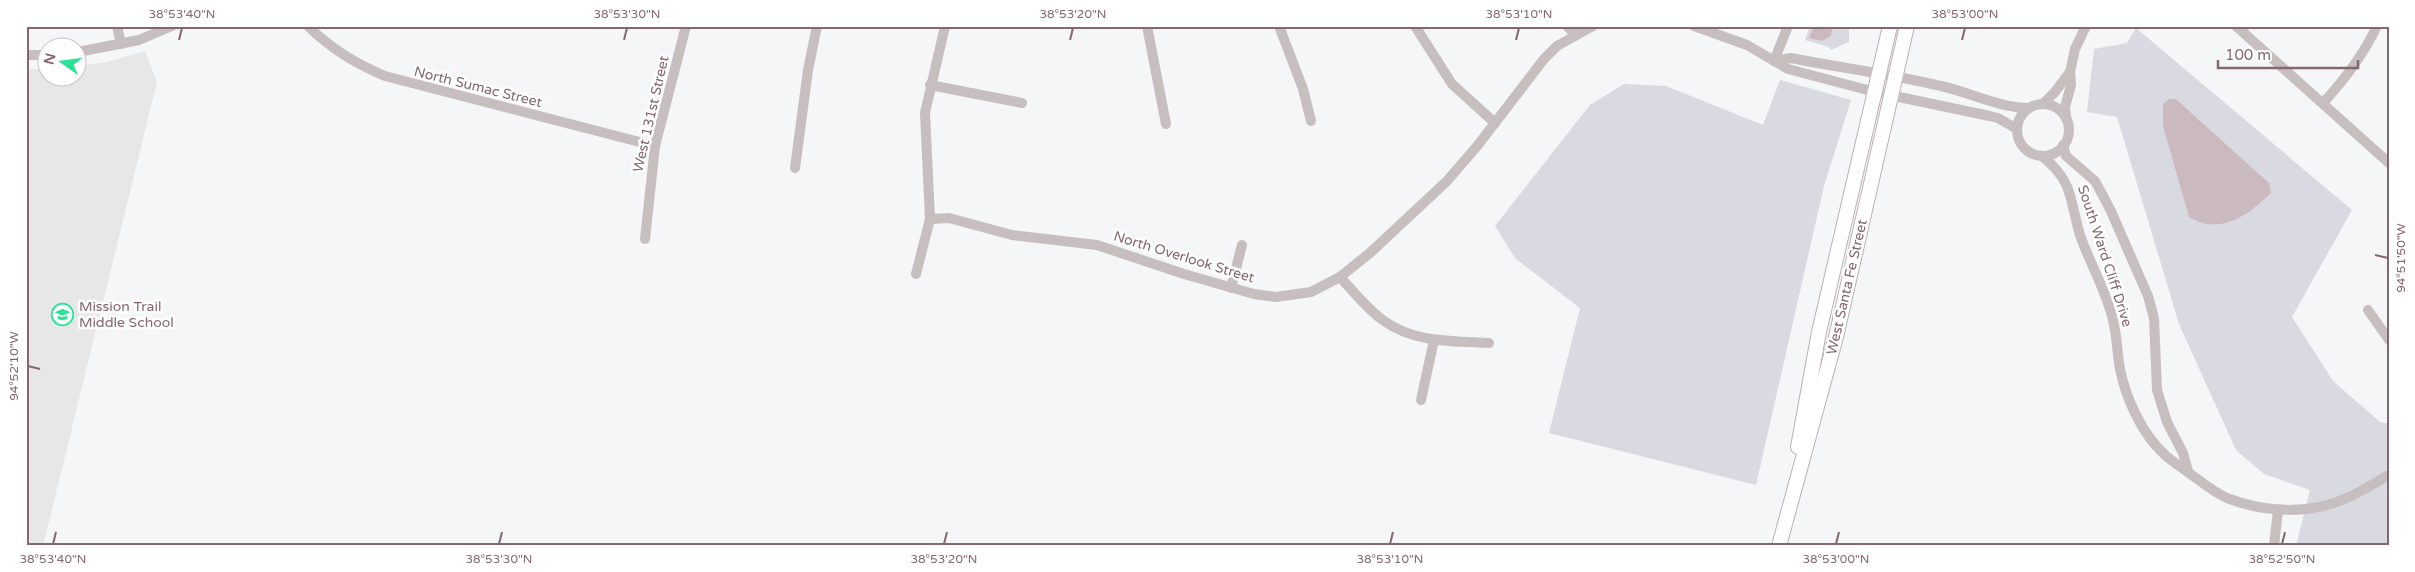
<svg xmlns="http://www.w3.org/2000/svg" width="2415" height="572" font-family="'Varela Round',sans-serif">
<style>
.built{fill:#e8e7e8}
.green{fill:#d9d9e1;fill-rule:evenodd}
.water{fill:#cabac0}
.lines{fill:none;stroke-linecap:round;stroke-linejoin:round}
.secondary-casing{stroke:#bbb1b3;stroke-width:16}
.street{stroke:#c7bec0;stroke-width:10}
.secondary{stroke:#fff;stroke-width:14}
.ticks{fill:none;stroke:#85676d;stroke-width:2}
.labels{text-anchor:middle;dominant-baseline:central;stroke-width:5;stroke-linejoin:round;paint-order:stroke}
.street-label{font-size:14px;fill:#85676d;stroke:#fff}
.poi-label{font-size:14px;fill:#85676d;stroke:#fff;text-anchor:start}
.neatline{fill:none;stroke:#85676d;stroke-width:2}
.ticks-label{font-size:12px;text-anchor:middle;fill:#85676d}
</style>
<rect width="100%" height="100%" fill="#f4f6f7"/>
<!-- built -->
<polygon class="built" points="145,51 157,82 43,546 26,546 26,69 47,69 48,78 78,78 78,66 107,62"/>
<!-- green -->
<g class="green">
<polygon points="1810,26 1849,26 1849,42 1831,50 1829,47 1805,40"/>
<path d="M2136,28l216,182 -60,107 41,64 47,41 9,2v122h-93l14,-56 -46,-16 -28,-24 -57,-126 -62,-207 -30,-5 7,-63 33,-6zM2169,99h7l93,84z"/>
<polygon points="1780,80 1851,100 1824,186 1756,485 1549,433 1580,308 1515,258 1495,226 1590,105 1624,84 1666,86 1763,125"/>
</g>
<!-- water -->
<g class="water">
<polygon points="1814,26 1832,27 1831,36 1822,41 1809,38"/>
<path d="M2169,99h7l93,84 2,10c-23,22 -50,43 -82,24l-26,-91v-22z"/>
</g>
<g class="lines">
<defs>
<g id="secondary">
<polyline points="1798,447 1819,332 1890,26"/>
<polyline points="1779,546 1836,337 1907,26"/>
</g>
</defs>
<!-- secondary casing -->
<use href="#secondary" class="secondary-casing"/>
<!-- street -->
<g class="street">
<polyline points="117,26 121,44"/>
<path d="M308,26c23,23 48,38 77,50l270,70"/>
<polyline points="1147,26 1166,124"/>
<polyline points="1279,26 1303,89 1311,121"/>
<polyline points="1415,26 1452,84 1495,123"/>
<polyline points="1567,26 1575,34"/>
<polyline points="1694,26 1747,45 1788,69 1875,92 1985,115 1998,118 2017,129"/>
<polyline points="2236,26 2389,163"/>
<polyline points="78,52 139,40 172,26"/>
<polyline points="26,55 48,55"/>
<path d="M1774,61l17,-3c50,10 100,16 150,28 28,6 59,22 88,22"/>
<polyline points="1774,61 1788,26"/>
<polyline points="930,85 1022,103"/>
<path d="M2323,103c22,-24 40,-47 54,-77"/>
<polyline points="2043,104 2054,93 2070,72"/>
<circle cx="2043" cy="130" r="26"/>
<polyline points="2066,118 2065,107 2071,85 2070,72 2075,49 2086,26"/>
<polyline points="2063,145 2066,156 2095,181 2110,209 2148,296 2154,318 2157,390 2167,422 2183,453 2188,471"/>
<path d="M2042,156c32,26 27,42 38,79 10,29 26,55 33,85 4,16 4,33 7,49 6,30 22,65 45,86 8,7 16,12 24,18 13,9 24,19 38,25 38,15 85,17 122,-1 14,-6 27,-15 40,-22"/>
<polyline points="795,168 808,70 817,26"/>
<polyline points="930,219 949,218 1012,235 1097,245 1184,274 1254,294 1276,297 1311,292 1340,277 1371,252 1447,181 1478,145 1544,59 1557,46 1593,26"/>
<polyline points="645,239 655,146 686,26"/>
<polyline points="916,274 930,219 925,113 945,26"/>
<path d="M1340,277c14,15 27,32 44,44 31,22 69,20 105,22"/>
<polyline points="1231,288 1242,245"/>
<polyline points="2368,310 2389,340"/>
<polyline points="1421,400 1434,340"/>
<polyline points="2274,546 2278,510"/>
</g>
<!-- secondary -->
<use href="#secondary" class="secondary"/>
</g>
<!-- ticks -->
<path class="ticks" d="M179,40l3,-12M624,40l3,-12M1070,40l3,-12M1516,40l3,-12M1962,40l3,-12M2375,255l13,3M28,366l12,3M53,544l3,-12M499,544l3,-12M944,544l3,-12M1390,544l3,-12M1836,544l3,-12M2282,544l3,-12"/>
<!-- icons -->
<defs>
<symbol id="school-ring" viewBox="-11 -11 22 22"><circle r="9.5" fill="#fff" stroke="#2be194" stroke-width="1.5"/><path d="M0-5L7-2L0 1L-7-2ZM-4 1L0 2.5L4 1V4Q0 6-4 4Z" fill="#2be194"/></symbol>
</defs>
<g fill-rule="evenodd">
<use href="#school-ring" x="50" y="302" width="25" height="25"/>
</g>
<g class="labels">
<!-- street labels -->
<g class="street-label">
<text transform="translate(478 87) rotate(14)">North Sumac Street</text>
<text transform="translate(651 114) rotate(-77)">West 131st Street</text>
<text transform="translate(2105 256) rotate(72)">South Ward Cliff Drive</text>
<text transform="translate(1184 257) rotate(17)">North Overlook Street</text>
<text transform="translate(1847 287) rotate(-77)">West Santa Fe Street</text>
</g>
<!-- poi labels -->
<g class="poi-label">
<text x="79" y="306">Mission Trail<tspan x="79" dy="16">Middle School</tspan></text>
</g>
</g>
<!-- border -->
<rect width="2415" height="572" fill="none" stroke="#ffffff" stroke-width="55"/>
<!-- north arrow -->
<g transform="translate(62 62) rotate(284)"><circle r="24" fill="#ffffff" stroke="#cec2c5"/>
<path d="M0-4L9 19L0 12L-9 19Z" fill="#2be194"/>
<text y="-8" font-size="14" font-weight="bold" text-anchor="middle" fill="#85676d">N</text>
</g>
<!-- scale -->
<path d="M2218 60v8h140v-8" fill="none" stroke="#85676d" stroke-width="2.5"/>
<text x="2225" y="60" font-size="15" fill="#85676d" stroke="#ffffff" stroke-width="4" paint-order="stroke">100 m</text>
<rect x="28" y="28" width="2360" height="516" class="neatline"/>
<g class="ticks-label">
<text x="182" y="18">38°53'40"N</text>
<text x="627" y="18">38°53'30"N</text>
<text x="1073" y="18">38°53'20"N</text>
<text x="1519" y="18">38°53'10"N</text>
<text x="1965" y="18">38°53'00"N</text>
<text transform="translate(2401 258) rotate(-90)" y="4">94°51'50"W</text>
<text transform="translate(14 366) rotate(-90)" y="4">94°52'10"W</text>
<text x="53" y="563">38°53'40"N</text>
<text x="499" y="563">38°53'30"N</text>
<text x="944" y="563">38°53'20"N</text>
<text x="1390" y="563">38°53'10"N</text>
<text x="1836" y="563">38°53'00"N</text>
<text x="2282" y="563">38°52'50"N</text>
</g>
</svg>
